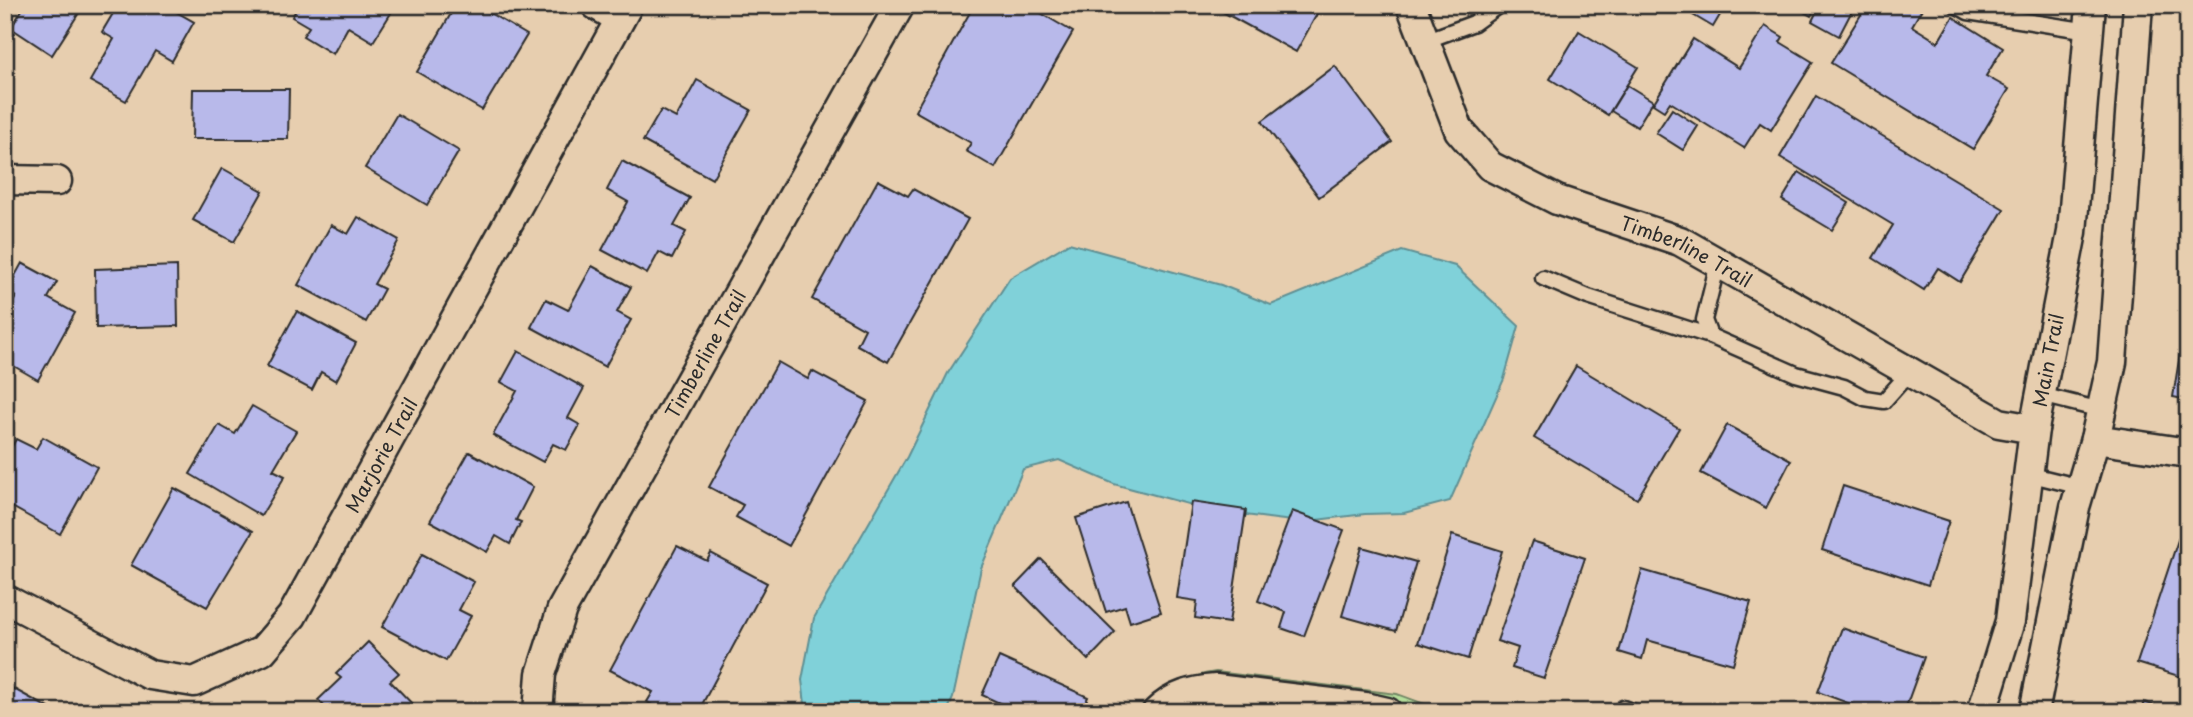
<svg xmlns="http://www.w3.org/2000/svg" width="2193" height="717" font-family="'Playpen Sans',sans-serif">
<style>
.green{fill:#b5df9c;stroke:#708564;stroke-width:2}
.water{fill:#80d1d9;stroke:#5e8f93;stroke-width:2}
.building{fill:#b8b9ea;stroke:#2b2b2b;stroke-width:2}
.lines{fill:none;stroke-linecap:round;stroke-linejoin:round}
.service-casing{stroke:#2b2b2b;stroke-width:19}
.minor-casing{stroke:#2b2b2b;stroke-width:33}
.service{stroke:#e7ceaf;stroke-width:14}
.minor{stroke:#e7ceaf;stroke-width:28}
.labels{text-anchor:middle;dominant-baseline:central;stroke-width:6;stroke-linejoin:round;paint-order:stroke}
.street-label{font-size:19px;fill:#2b2b2b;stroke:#e7ceaf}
</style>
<rect width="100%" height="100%" fill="#e7ceaf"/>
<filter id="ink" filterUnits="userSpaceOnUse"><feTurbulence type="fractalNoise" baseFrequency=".0143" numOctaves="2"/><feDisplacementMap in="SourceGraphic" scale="14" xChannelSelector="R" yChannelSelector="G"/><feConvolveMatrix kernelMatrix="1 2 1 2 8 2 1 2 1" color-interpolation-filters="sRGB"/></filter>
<g filter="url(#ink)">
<!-- green -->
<path class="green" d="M1216,672l181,22 49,18h-309c14,-21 55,-37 79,-40z"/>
<!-- water -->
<polygon class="water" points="1069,243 1221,285 1271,305 1402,251 1455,266 1519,326 1504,379 1450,501 1404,513 1365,514 1300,522 1214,511 1114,484 1059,460 1023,469 981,568 953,698 947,712 806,712 802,680 814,618 907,457 948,373 1010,278"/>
<!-- building -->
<g class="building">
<polygon points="25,5 84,5 52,55 11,28"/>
<polygon points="118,5 130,11 133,5 164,5 194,22 172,61 155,51 126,101 90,81 114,39 102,32"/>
<polygon points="299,5 396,5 373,42 348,27 333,54 303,36 309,27 292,17"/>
<polygon points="456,5 476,5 527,35 482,110 417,72"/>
<polygon points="974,5 1027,5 1073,32 995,168 966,151 971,143 915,111"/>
<polygon points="1210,5 1322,5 1296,52"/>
<polygon points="1676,5 1726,5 1713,27"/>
<polygon points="1791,5 1817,5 1811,16"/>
<polygon points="1820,5 1855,5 1839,36 1812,21"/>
<polygon points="1867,5 1875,5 1885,11 1888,5 1921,5 1923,7 1912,26 1938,42 1953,17 2003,48 1986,76 2009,89 1973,149 1831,63"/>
<polygon points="1765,26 1783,37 1780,42 1813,62 1771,130 1760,123 1744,148 1670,102 1664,111 1653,104 1693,39 1739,68"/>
<polygon points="1579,31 1638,67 1608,115 1550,79"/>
<polygon points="1335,66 1392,142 1319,197 1262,121"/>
<polygon points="697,80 751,110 712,179 643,141 661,110 676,118"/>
<polygon points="1627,85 1653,101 1637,127 1611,111"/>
<polygon points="193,89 289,89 288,139 192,139"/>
<polygon points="1816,96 2004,209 1960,282 1938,268 1924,290 1873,258 1893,225 1780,157"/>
<polygon points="1672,109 1698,126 1683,150 1656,133"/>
<polygon points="397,114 459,151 427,205 365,168"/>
<polygon points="622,161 690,198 674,226 686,232 672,259 659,252 647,274 602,250 628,202 607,190"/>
<polygon points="222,168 263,191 234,242 193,220"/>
<polygon points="1799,172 1849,203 1832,230 1782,200"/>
<polygon points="878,180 908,196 913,189 968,219 888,362 857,345 865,329 812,299"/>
<polygon points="358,217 399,240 374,284 384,289 366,322 298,285 331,225 348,234"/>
<polygon points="22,263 57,282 48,298 75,313 38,380 5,361 5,316 16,297 6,292"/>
<polygon points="177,266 178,326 96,328 95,269"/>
<polygon points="592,266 631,287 617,312 631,320 605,367 531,327 546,299 568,310"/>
<polygon points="2188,304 2188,400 2173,397"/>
<polygon points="297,311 356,343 336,381 321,372 312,390 267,366"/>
<polygon points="518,351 584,388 568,418 580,425 566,450 553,444 543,462 493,435 517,391 501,382"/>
<polygon points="778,362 808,379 812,371 868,401 789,546 736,517 743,505 709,487"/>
<polygon points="1576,366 1679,428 1637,499 1534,438"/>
<polygon points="252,406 296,431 273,470 285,476 261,516 190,474 219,425 235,434"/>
<polygon points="1727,425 1791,460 1766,508 1701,473"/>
<polygon points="43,437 97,467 60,534 5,503 5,459 16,439 36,449"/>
<polygon points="469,452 533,487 516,520 521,522 510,544 496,536 487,552 430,521"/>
<polygon points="1843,486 1949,521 1928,585 1822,550"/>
<polygon points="174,488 253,531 207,607 131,565"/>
<polygon points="1126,502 1161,612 1130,622 1125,606 1106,612 1076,518"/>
<polygon points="1191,502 1246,510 1229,623 1195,618 1197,601 1177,598"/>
<polygon points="1292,511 1344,530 1304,636 1281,628 1286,612 1258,601"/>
<polygon points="2186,516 2188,516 2188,679 2137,663"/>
<polygon points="1452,535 1502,551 1468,659 1418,643"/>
<polygon points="1532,541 1585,558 1544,678 1512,668 1518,648 1497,641"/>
<polygon points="677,546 707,561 711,553 767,583 698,712 665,712 647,702 653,692 610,670"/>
<polygon points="1362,547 1416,562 1396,631 1342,616"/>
<polygon points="422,554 474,582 459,610 471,616 446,661 382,627"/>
<polygon points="1041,559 1115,632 1088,660 1015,586"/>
<polygon points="1642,570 1751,602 1733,664 1647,640 1642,659 1619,652"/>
<polygon points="1842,628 1924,657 1904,712 1872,712 1818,692"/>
<polygon points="368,642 399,673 390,681 420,712 330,712 318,700 341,678 336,674"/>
<polygon points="999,657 1088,697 1081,712 1019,712 982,695"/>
<polygon points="12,688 56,712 5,712 5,701"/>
<polygon points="2144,702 2173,712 2140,712"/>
</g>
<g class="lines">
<defs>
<g id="service">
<polyline points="1956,5 1968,12 2089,31"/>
<polyline points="1425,41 1474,23 1499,5"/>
<polyline points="1718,263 1704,320 1710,336 1796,374 1844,387 1865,398 1884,401 1909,373"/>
<polyline points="1543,278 1588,297 1710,336"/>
<polyline points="2041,395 2101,410"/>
<polyline points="2028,474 2081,487"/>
<polyline points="1622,712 1623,708 1634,712"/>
</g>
<g id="minor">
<polyline points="596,5 620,19"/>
<path id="s1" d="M1411,5l48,125 31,36 67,34 123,41 319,182 35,6"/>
<polyline points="5,180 57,181"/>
<polyline points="2095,439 2188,453"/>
<path id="s2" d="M5,599l145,76 44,7 68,-31 30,-35 336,-611"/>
<path id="s3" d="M538,712l3,-38 21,-65 338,-604"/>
<path d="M1157,712c17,-17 36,-21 59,-23l149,18 22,5"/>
<path id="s4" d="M1982,712l28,-91 24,-192 38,-197 19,-227"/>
<polyline points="2034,712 2075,507 2095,439 2112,362 2138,5"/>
</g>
</defs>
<!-- service casing -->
<use href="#service" class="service-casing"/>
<!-- minor casing -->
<use href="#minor" class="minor-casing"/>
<!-- service -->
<use href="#service" class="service"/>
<!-- minor -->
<use href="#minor" class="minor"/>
</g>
</g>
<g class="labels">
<!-- street labels -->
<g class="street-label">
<text stroke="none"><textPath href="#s1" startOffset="396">Timberline Trail</textPath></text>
<text stroke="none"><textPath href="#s3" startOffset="399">Timberline Trail</textPath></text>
<text stroke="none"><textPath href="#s4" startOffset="359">Main Trail</textPath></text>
<text stroke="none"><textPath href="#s2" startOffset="513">Marjorie Trail</textPath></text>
</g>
</g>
<!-- margin -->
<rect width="2193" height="717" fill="none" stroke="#e7ceaf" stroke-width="28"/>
<rect x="14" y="14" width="2165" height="689" fill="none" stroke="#2b2b2b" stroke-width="2.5" filter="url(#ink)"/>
</svg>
